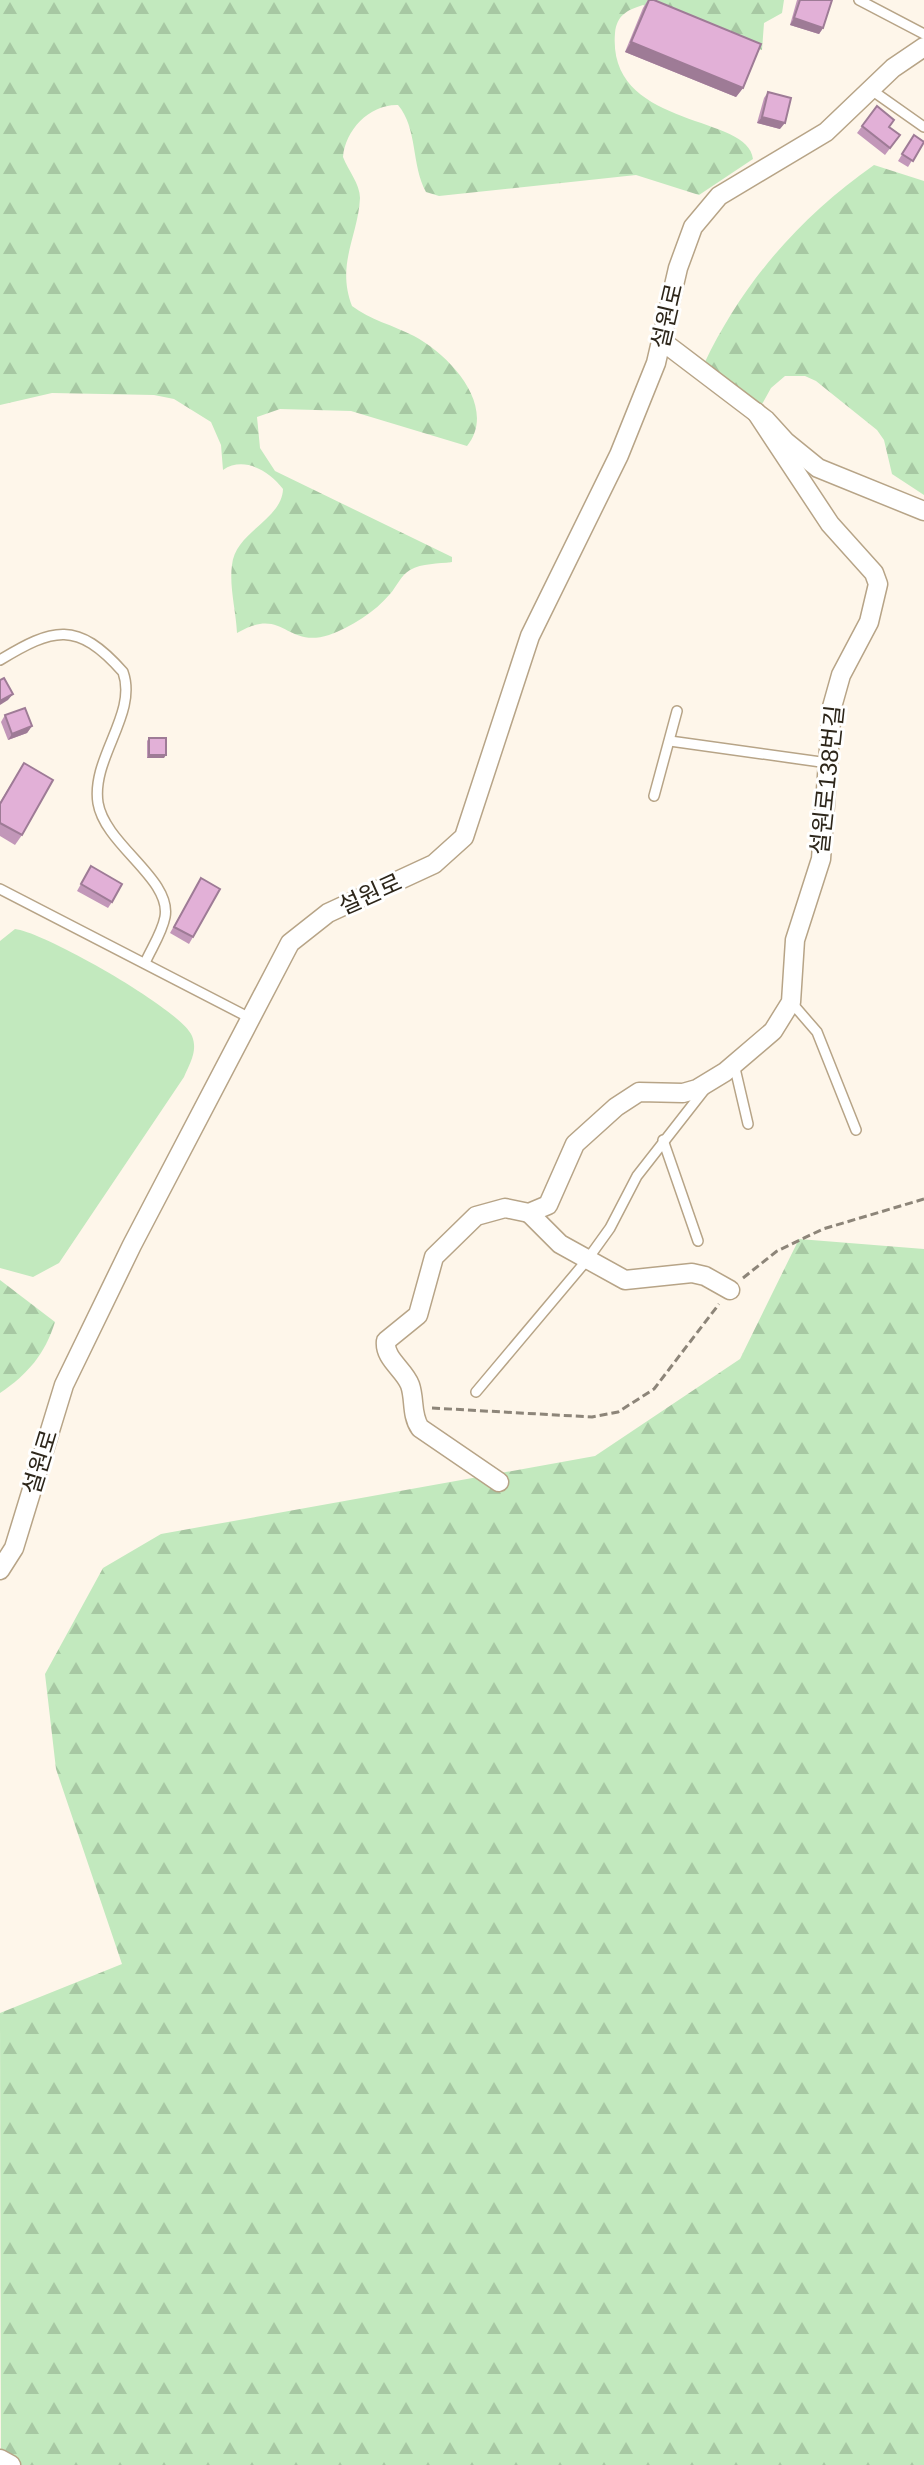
<svg xmlns="http://www.w3.org/2000/svg" width="924" height="2465" font-family="Helvetica,'Noto Sans KR',sans-serif">
<style>
.forest{fill:url(#forest-firs)}
.pitch{fill:#c2e9be}
.lines{fill:none;stroke-linecap:round;stroke-linejoin:round}
.service-casing{stroke:#b7a487;stroke-width:12}
.minor-casing{stroke:#b7a487;stroke-width:21}
.path{stroke:#8d8579;stroke-width:3;stroke-dasharray:8 4;stroke-linecap:butt}
.service{stroke:#fff;stroke-width:9}
.minor{stroke:#fff;stroke-width:18}
.wall{fill:#c297b9}
.shaded-wall{fill:#9e7b96}
.building{fill:#e2b0d7;stroke:#9e7b96;stroke-width:2}
.labels{text-anchor:middle;dominant-baseline:central;stroke-width:6;stroke-linejoin:round;paint-order:stroke}
.street-label{font-size:24px;fill:#2d261a;stroke:#fff}
</style>
<defs>
<pattern id="forest-firs" width="22" height="20" patternUnits="userSpaceOnUse" patternTransform="scale(2)"><rect width="22" height="20" fill="#c2e9be"/><path d="M5 1l3.5 6h-7zM16 11l3.5 6h-7z" fill="#a7c8a3"/></pattern>
</defs>
<rect width="100%" height="100%" fill="#fef6ea"/>
<!-- forest -->
<g class="forest">
<path d="M0,0h784l-2,13 -18,10 -2,27 -119,-45c-16,5 -26,10 -28,28 -8,97 134,80 138,126l-54,36 -63,-20 -197,21 -13,-4c-15,-28 -8,-63 -28,-87 -28,-1 -53,25 -55,52 5,13 17,27 17,41 -2,39 -24,66 -8,108 18,14 41,19 62,30 36,19 84,71 53,110l-116,-35 -71,-2 -23,8 3,31 15,23 177,86v5c-14,2 -30,1 -42,8 -9,5 -13,16 -20,24 -15,18 -39,33 -61,41 -44,14 -45,-30 -92,-2 -1,-22 -8,-47 -5,-68 3,-33 50,-45 51,-76 -14,-19 -40,-33 -60,-19l-2,-25 -10,-23 -37,-23 -20,-4 -102,-2 -52,12z"/>
<path d="M874,165l50,16v314l-32,-21 -8,-34 -7,-10 -61,-49 -11,-5h-20l-14,12 -10,18 -57,-42c39,-82 96,-147 170,-199z"/>
<polygon points="799,1239 924,1249 924,2465 1,2465 0,2013 122,1964 56,1769 45,1674 103,1568 161,1534 595,1456 740,1359"/>
<path d="M0,1280l55,42c-10,32 -27,52 -55,71z"/>
</g>
<!-- pitch -->
<path class="pitch" d="M15,929c29,3 167,81 177,107 6,15 -2,27 -8,41l-125,186 -26,14 -33,-9v-327z"/>
<g class="lines">
<defs>
<g id="service">
<polyline points="859,0 924,34"/>
<polyline points="870,89 924,127"/>
<path d="M0,660c53,-32 77,-40 123,12 15,42 -32,86 -25,131 7,42 74,76 67,114 -3,16 -14,32 -20,46"/>
<polyline points="670,741 828,763"/>
<polyline points="654,796 677,711"/>
<polyline points="0,889 250,1018"/>
<polyline points="791,1002 817,1032 856,1130"/>
<polyline points="734,1064 748,1124"/>
<polyline points="663,1140 698,1241"/>
<polyline points="476,1392 587,1260 610,1228 637,1176 705,1089"/>
</g>
<g id="minor">
<polyline points="662,341 766,420 786,442 818,468 924,511"/>
<polyline points="529,1213 560,1244 625,1280 692,1273 705,1276 730,1290"/>
<path d="M499,1482l-79,-54c-9,-13 -5,-29 -10,-43 -6,-16 -26,-26 -24,-44l32,-26 16,-58 42,-41 29,-8 24,5 19,-8 27,-61 41,-37 23,-15 44,1 14,-4 28,-17 48,-41 18,-29 4,-62 26,-81 11,-152 9,-32 28,-53 9,-38 -4,-11 -44,-49 -74,-112"/>
<polyline points="0,1570 14,1548 64,1385 132,1245 290,943 328,913 434,864 464,837 530,636 619,455 656,363 678,268 693,227 719,196 826,132 893,68 924,47"/>
<polyline points="0,2459 11,2465"/>
</g>
</defs>
<!-- service casing -->
<use href="#service" class="service-casing"/>
<!-- minor casing -->
<use href="#minor" class="minor-casing"/>
<!-- path -->
<g class="path">
<polyline points="743,1278 777,1251 823,1229 924,1199"/>
<polyline points="432,1408 592,1417 618,1412 654,1389 719,1304"/>
</g>
<!-- service -->
<use href="#service" class="service"/>
<!-- minor -->
<use href="#minor" class="minor"/>
</g>
<!-- wall -->
<g class="wall">
<polygon points="648,0 743,88 736,97 625,52 643,8"/>
<polygon points="797,0 832,0 823,28 819,34 790,25"/>
<polygon points="768,92 780,129 757,123 764,98"/>
<polygon points="877,106 889,127 900,135 885,155 857,133"/>
<polygon points="914,135 924,141 908,167 898,161"/>
<polygon points="5,715 32,726 27,733 8,740 1,722"/>
<polygon points="149,738 164,758 147,758 147,741"/>
<polygon points="24,763 22,835 15,845 0,836 0,802"/>
<polygon points="91,866 112,902 108,908 77,891"/>
<polygon points="201,878 193,937 189,944 170,933"/>
</g>
<!-- shaded-wall -->
<g class="shaded-wall">
<polygon points="794,18 823,28 819,34 790,25"/>
<polygon points="631,42 743,88 736,97 625,52"/>
<polygon points="762,117 785,123 780,129 757,123"/>
<polygon points="13,694 8,700 0,705 0,701"/>
<polygon points="32,726 27,733 8,740 12,734"/>
<polygon points="149,755 166,755 164,758 147,758"/>
</g>
<!-- building -->
<g class="building">
<polygon points="649,0 654,0 761,44 743,88 631,42"/>
<polygon points="800,0 832,0 823,28 794,18"/>
<polygon points="768,92 791,98 785,123 762,117"/>
<polygon points="877,106 894,120 889,127 900,135 890,148 862,126"/>
<polygon points="914,135 924,142 913,161 902,154"/>
<polygon points="4,678 13,694 0,701 0,680"/>
<polygon points="25,708 32,726 12,734 5,715"/>
<rect x="149" y="738" width="17" height="17"/>
<polygon points="24,763 53,780 22,835 0,823 0,804"/>
<polygon points="91,866 122,884 112,902 81,884"/>
<polygon points="201,878 220,889 193,937 174,927"/>
</g>
<g class="labels">
<!-- street labels -->
<g class="street-label">
<text transform="translate(667 316) rotate(-77)">설원로</text>
<text transform="translate(827 780) rotate(-84)">설원로138번길</text>
<text transform="translate(370 894) rotate(-24)">설원로</text>
<text transform="translate(40 1462) rotate(-73)">설원로</text>
</g>
</g>
</svg>
